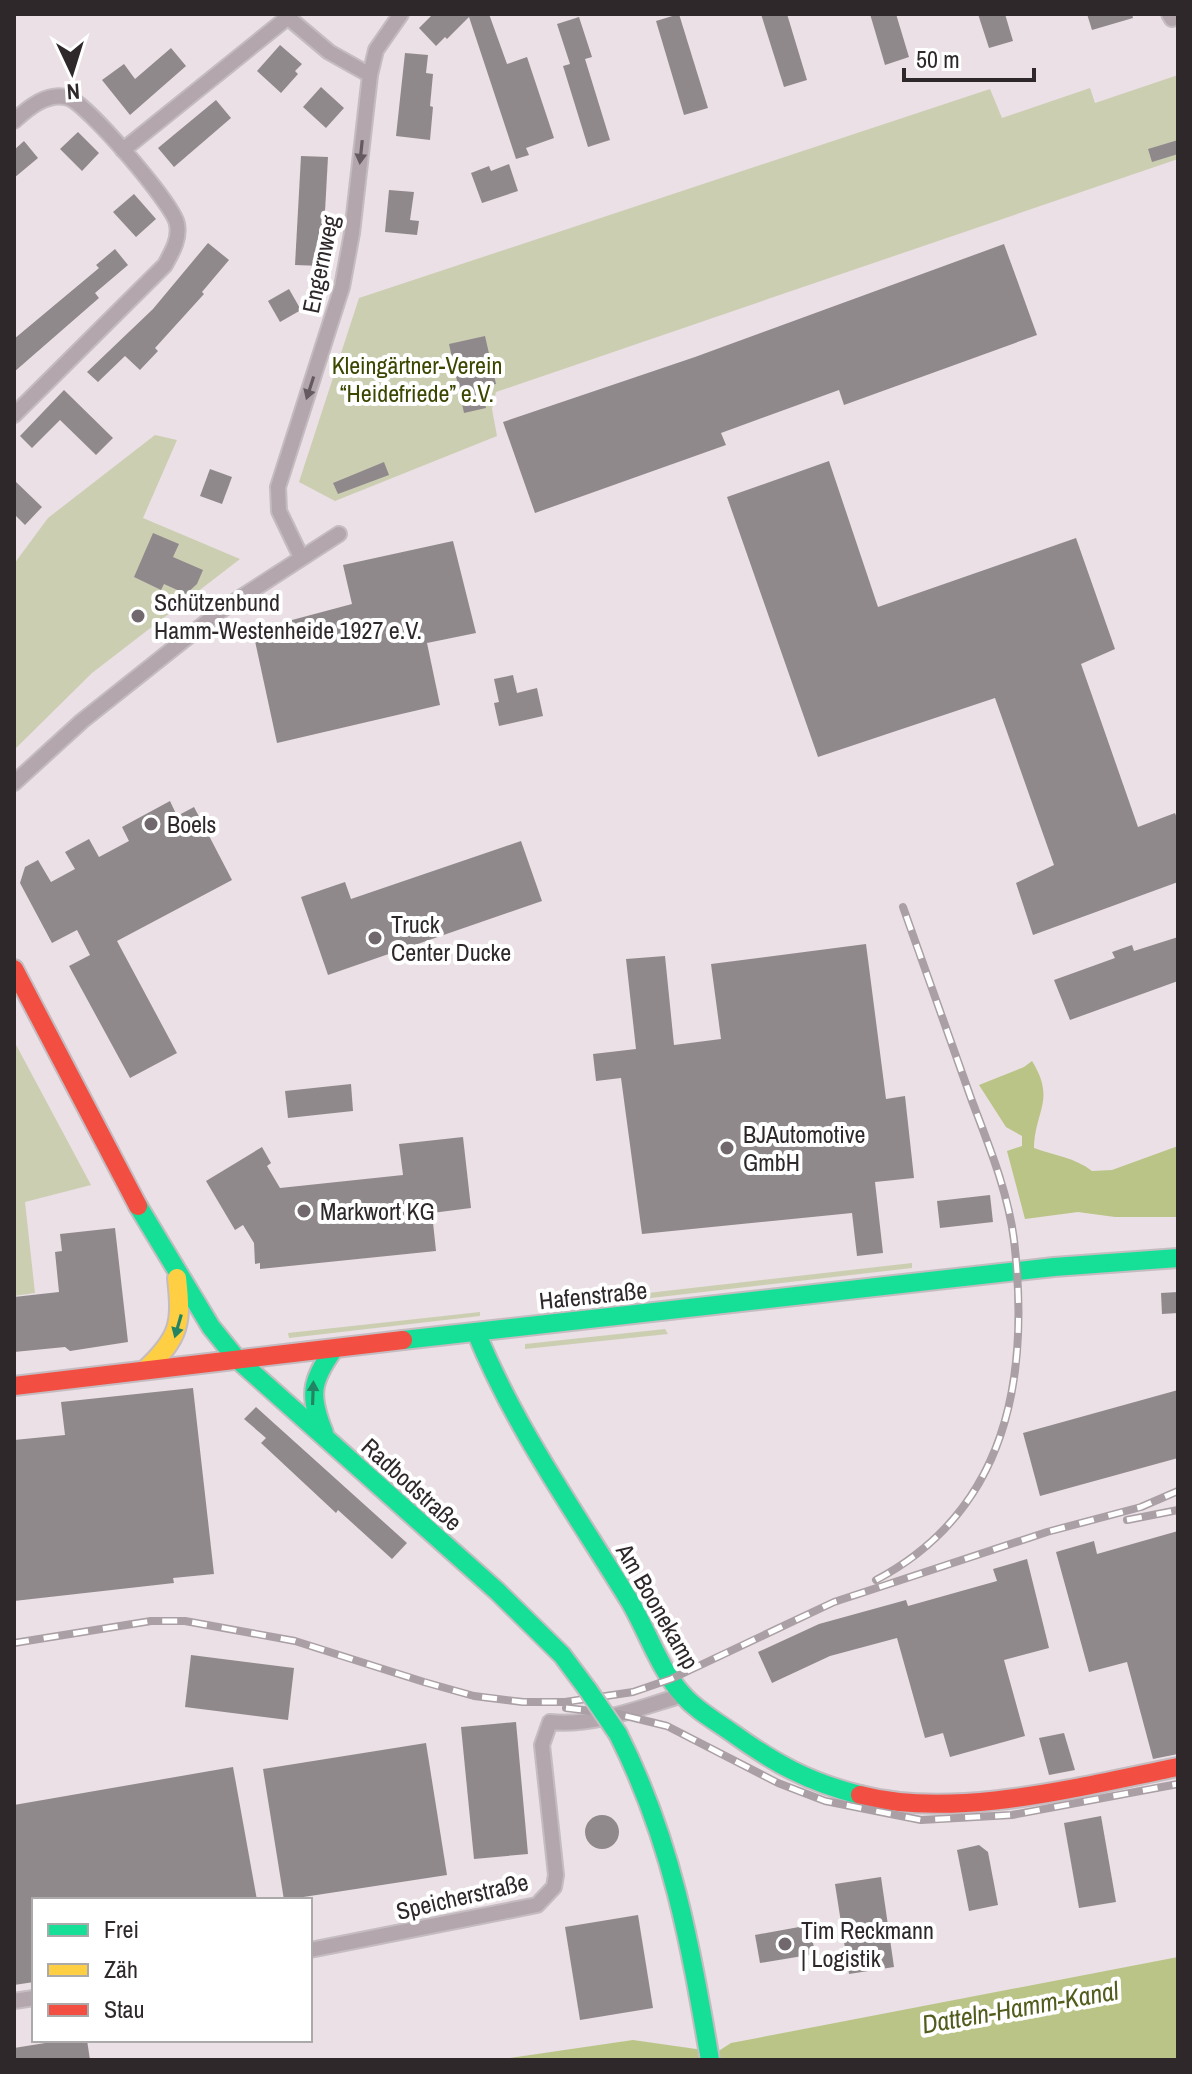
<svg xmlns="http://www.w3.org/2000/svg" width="1192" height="2074" font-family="'Archivo Narrow',sans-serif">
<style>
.green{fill:#ccceb2}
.water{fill:#bac486}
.building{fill:#90898c}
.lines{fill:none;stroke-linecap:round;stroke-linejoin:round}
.street-casing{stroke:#c4bcc0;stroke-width:18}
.fast-casing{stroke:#c4bcc0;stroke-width:22}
.slow-casing{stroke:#c4bcc0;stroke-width:22}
.jam-casing{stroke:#c4bcc0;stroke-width:22}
.street{stroke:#b4a6ad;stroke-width:14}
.fast{stroke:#16e098;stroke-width:18}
.slow{stroke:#ffcf43;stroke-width:18}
.jam{stroke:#f24e42;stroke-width:18}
.rail-casing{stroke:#a99fa4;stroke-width:8}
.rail{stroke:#fff;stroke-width:5;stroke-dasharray:15;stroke-linecap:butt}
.fast-bridge-casing{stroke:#c4bcc0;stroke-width:22;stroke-linecap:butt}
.fast-bridge{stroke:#16e098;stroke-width:18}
.oneway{fill:#645a5f}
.oneway2{fill:#228462}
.poi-dot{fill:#70686c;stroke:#fff;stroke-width:3}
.labels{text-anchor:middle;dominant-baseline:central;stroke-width:8;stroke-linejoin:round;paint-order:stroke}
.street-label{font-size:24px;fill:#2e282b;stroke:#fff}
.park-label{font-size:24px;fill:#3c4600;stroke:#fff}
.poi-label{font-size:24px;fill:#2e282b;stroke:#fff;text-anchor:start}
.water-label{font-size:26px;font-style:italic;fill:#515d1d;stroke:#fff}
</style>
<rect width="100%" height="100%" fill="#eae0e5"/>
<!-- green -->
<g class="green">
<polygon points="1178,75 1178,159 496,392 492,409 497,436 335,501 299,482 359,298 990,89 1002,118 1090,88 1095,103"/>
<polygon points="155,435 177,440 143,518 240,559 92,673 14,750 14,564 48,518"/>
<polygon points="14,1041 91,1185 25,1202 35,1293 14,1296"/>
<polygon points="912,1263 912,1268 642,1299 639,1294"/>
<polygon points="480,1312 480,1316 289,1338 288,1333"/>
<polygon points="665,1329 668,1334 525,1349 525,1344"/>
</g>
<!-- water -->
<g class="water">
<path d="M1032,1061c24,39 3,49 2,87 19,7 42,10 58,23l20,-1 66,-24v71h-63l-37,-5 -53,7 -18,-68 15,-5v-10l-16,-9 -27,-42 45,-18z"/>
<polygon points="1178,1957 1178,2060 496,2060 633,2040 717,2052 731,2043"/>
</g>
<!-- building -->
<g class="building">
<polygon points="433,14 489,14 507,64 527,57 554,138 526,148 529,155 516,159 469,17 447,39 445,37 436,46 419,28"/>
<polygon points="679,14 708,108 684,115 656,21"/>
<polygon points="761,14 787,14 807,80 784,87"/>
<polygon points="870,14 896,14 909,57 885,65"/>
<polygon points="978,14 1005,14 1013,41 989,48"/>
<polygon points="1087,14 1132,14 1133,18 1092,30"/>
<polygon points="579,17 592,57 585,59 610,140 588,147 563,66 570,64 557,24"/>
<polygon points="280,45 302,64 295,71 298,74 281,93 257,71"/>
<polygon points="171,48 186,66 130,115 102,80 124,64 135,79"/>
<polygon points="405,53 428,55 426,73 433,74 430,106 433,107 430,140 396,136"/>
<polygon points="321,87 344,108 326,128 303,107"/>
<polygon points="216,100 231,118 174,167 158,148"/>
<polygon points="78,132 99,153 82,171 60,149"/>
<polygon points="1178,140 1178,154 1152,162 1148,149"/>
<polygon points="24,141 38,158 14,178 14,150"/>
<polygon points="301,156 328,157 322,266 295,265"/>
<polygon points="509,164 518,191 482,203 471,173 489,166 491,171"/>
<polygon points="389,190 414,192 410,220 419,221 417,235 385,232"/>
<polygon points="134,194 156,219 136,237 113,212"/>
<polygon points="208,243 229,260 202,292 204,294 155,348 158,351 140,370 125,356 98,382 87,372 153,309"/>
<polygon points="1004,244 1037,335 844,405 839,390 721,433 726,445 535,513 503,422 695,357"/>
<polygon points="115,249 128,265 95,293 99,298 14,372 14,339 99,268 96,265"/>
<polygon points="289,289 301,310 280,322 268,301"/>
<polygon points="485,336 496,384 482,387 486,408 464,413 449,344"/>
<polygon points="64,390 113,438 96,455 60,420 32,448 20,436"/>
<polygon points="829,461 878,607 1076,538 1115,649 1081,664 1138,827 1175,813 1178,821 1178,882 1033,935 1016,883 1054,865 995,698 818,757 727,497"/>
<polygon points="384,462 389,475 338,494 333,483"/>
<polygon points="210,469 232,477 222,504 200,496"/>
<polygon points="14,480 42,507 25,525 14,514"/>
<polygon points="153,533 179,544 173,557 203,570 197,584 186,594 164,584 161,590 134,577"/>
<polygon points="453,541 476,633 427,643 440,705 277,743 255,641 292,620 352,604 343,565"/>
<polygon points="513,675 517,693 537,688 543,716 499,726 494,703 499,702 494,679"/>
<polygon points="170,801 177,816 194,807 232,880 117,941 177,1053 130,1078 69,966 90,955 77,930 52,943 20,883 25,867 38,860 51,882 75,869 65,852 89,839 99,857 129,841 122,827"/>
<polygon points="521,841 542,901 328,975 301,897 345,882 351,899"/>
<polygon points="1178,937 1178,981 1070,1020 1054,980 1115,958 1112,952 1132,945 1134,951"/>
<polygon points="866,944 886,1099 905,1096 914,1178 875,1182 883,1253 857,1256 852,1213 642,1234 621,1078 596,1081 593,1054 636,1049 626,959 665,956 674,1045 721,1039 711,964"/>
<polygon points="351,1084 353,1111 288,1118 285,1091"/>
<polygon points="463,1137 471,1208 432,1213 436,1251 260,1269 260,1263 255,1264 254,1243 243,1225 235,1230 206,1181 262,1147 271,1163 267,1166 280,1188 403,1175 399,1144"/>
<polygon points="990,1195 993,1222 940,1228 937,1201"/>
<polygon points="115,1228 128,1342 70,1351 65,1347 14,1352 14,1297 59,1292 55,1252 62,1251 60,1234"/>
<polygon points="1178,1292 1178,1313 1162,1314 1161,1293"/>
<polygon points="193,1388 214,1574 173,1578 174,1583 14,1601 14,1440 65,1435 61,1402"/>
<polygon points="1178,1390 1178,1458 1040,1496 1023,1433"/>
<polygon points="256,1407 407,1543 392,1559 338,1510 336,1513 261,1443 266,1438 244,1419"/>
<polygon points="1178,1531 1178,1754 1153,1759 1127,1662 1089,1672 1056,1552 1094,1541 1097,1554"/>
<polygon points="1027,1559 1049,1648 1004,1660 1025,1736 950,1757 943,1733 925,1738 897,1638 830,1656 772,1683 758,1652 819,1624 906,1600 908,1606 997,1581 993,1569"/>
<polygon points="191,1655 294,1668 288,1720 185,1707"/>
<polygon points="516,1722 528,1854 474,1859 461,1727"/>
<polygon points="1064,1733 1075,1770 1049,1775 1039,1738"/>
<polygon points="426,1743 447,1875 284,1900 263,1769"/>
<polygon points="233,1767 257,1900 34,1900 34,1982 14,1985 14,1805"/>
<circle cx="602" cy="1832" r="17"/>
<polygon points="1101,1816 1116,1902 1079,1908 1064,1823"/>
<polygon points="979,1845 988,1852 998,1905 969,1911 957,1850"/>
<polygon points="881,1877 894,1967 849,1974 835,1884"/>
<polygon points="638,1915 653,2008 580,2020 565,1927"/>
<polygon points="810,1925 815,1954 760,1963 755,1935"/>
<polygon points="64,2040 87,2040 90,2060 14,2060 14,2048"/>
</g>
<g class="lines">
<defs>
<g id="street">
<polyline points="284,14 329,52 370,75"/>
<polyline points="1169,14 1172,19"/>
<path d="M14,121c14,-13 34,-30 55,-23 19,7 105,107 108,126 3,15 -5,28 -12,41l-151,150"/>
<polyline points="123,150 287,18"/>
<polyline points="301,557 279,511 278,487 342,287 352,233 370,75 376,50 401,14"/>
<polyline points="14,783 82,721 223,609 339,534"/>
<path d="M310,1950l227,-45 17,-18 2,-12 -14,-130 8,-23c43,5 92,-15 133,-27"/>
<polyline points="14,2001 34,1998"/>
</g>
<g id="fast">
<polyline points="138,1206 211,1327 236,1358 497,1591 562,1655 588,1690"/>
<path d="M476,1332c39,96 99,180 153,268 18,30 30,69 54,95 13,15 31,25 48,37 43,31 77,50 129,63"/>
<polyline points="403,1340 1054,1267 1178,1258"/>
<path d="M324,1433c-15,-37 -14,-51 10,-84"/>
<path d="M618,1734c54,107 72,209 92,326"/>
</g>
<path id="slow" d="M146,1369c34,-32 36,-46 31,-91"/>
<g id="jam">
<polyline points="14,969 138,1206"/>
<polyline points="14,1386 403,1340"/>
<path d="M860,1795c96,25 222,-9 318,-28"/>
</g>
</defs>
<!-- street casing -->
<use href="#street" class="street-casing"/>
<!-- fast casing -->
<use href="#fast" class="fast-casing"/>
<!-- slow casing -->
<use href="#slow" class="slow-casing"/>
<!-- jam casing -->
<use href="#jam" class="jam-casing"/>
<!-- street -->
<use href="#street" class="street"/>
<!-- fast -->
<use href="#fast" class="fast"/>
<!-- slow -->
<use href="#slow" class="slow"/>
<!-- jam -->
<use href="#jam" class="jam"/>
<defs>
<g id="rail">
<polyline points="1127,1520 1178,1510"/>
<path d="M876,1580c132,-70 154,-203 138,-340 -6,-48 -25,-94 -42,-139 -23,-65 -46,-129 -69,-194"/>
<polyline points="14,1643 151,1621 185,1621 295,1641 424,1682 474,1696 523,1702 565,1702 633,1692 671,1679 834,1602 1047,1532 1141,1507 1178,1491"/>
<polyline points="566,1708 618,1714 667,1726 778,1783 825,1801 921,1820 1012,1815 1178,1784"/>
</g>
</defs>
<!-- rail casing -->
<use href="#rail" class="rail-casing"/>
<!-- rail -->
<use href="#rail" class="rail"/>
<defs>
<polyline id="fast-bridge" points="588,1690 618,1734"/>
</defs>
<!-- fast-bridge casing -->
<use href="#fast-bridge" class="fast-bridge-casing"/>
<!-- fast-bridge -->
<use href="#fast-bridge" class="fast-bridge"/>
</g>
<!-- one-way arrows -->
<defs><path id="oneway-solid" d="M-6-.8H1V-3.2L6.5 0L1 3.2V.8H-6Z" transform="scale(2)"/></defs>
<g class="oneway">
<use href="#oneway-solid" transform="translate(361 152) rotate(96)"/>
<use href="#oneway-solid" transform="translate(310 388) rotate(108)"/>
</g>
<g class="oneway2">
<use href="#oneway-solid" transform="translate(178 1326) rotate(106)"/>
<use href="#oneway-solid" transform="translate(313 1393) rotate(-88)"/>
</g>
<!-- markers -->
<g class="poi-dot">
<circle cx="138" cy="616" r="8"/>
<circle cx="151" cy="824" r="8"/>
<circle cx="375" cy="938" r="8"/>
<circle cx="727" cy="1148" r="8"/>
<circle cx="304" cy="1211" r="8"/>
<circle cx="785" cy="1944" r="8"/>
</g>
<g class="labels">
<!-- street labels -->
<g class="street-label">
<text transform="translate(320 264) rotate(-78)">Engernweg</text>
<text transform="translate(593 1295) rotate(-6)">Hafenstraße</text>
<text transform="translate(412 1484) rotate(42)">Radbodstraße</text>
<text transform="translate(658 1606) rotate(60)">Am Boonekamp</text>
<text transform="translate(462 1896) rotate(-13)">Speicherstraße</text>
</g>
<!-- park labels -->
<g class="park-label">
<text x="417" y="365">Kleingärtner-Verein<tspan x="417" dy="28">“Heidefriede” e.V.</tspan></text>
</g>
<!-- poi labels -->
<g class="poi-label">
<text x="154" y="602">Schützenbund<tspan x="154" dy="28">Hamm-Westenheide 1927 e.V.</tspan></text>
<text x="167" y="824">Boels</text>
<text x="391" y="924">Truck<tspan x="391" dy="28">Center Ducke</tspan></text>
<text x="743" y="1134">BJAutomotive<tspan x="743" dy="28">GmbH</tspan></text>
<text x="320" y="1211">Markwort KG</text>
<text x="801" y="1930">Tim Reckmann<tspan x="801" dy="28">| Logistik</tspan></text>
</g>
<!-- water labels -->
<g class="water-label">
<text transform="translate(1020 2007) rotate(-10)">Datteln-Hamm-Kanal</text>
</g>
</g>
<!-- border -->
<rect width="1192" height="2074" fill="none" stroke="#2e282b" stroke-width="32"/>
<!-- legend -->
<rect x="32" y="1898" width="280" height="144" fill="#ffffff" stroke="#aba9aa" stroke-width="2"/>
<rect x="48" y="1924" width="40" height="12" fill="#16e098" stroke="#aba9aa" stroke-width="2"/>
<text x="104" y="1938" font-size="24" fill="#2e282b">Frei</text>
<rect x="48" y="1964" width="40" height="12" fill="#ffcf43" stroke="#aba9aa" stroke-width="2"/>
<text x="104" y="1978" font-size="24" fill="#2e282b">Zäh</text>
<rect x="48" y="2004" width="40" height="12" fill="#f24e42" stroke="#aba9aa" stroke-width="2"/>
<text x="104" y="2018" font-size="24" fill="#2e282b">Stau</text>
<!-- north arrow -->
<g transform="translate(72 72) rotate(176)" stroke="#ffffff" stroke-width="6" paint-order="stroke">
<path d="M0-6L14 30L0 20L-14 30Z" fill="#2e282b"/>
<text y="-12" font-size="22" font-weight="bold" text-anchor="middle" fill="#2e282b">N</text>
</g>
<!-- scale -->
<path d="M904 68v12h130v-12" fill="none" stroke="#2e282b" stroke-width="4"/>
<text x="916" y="68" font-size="24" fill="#2e282b" stroke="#ffffff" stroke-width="6" paint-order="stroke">50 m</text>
</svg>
